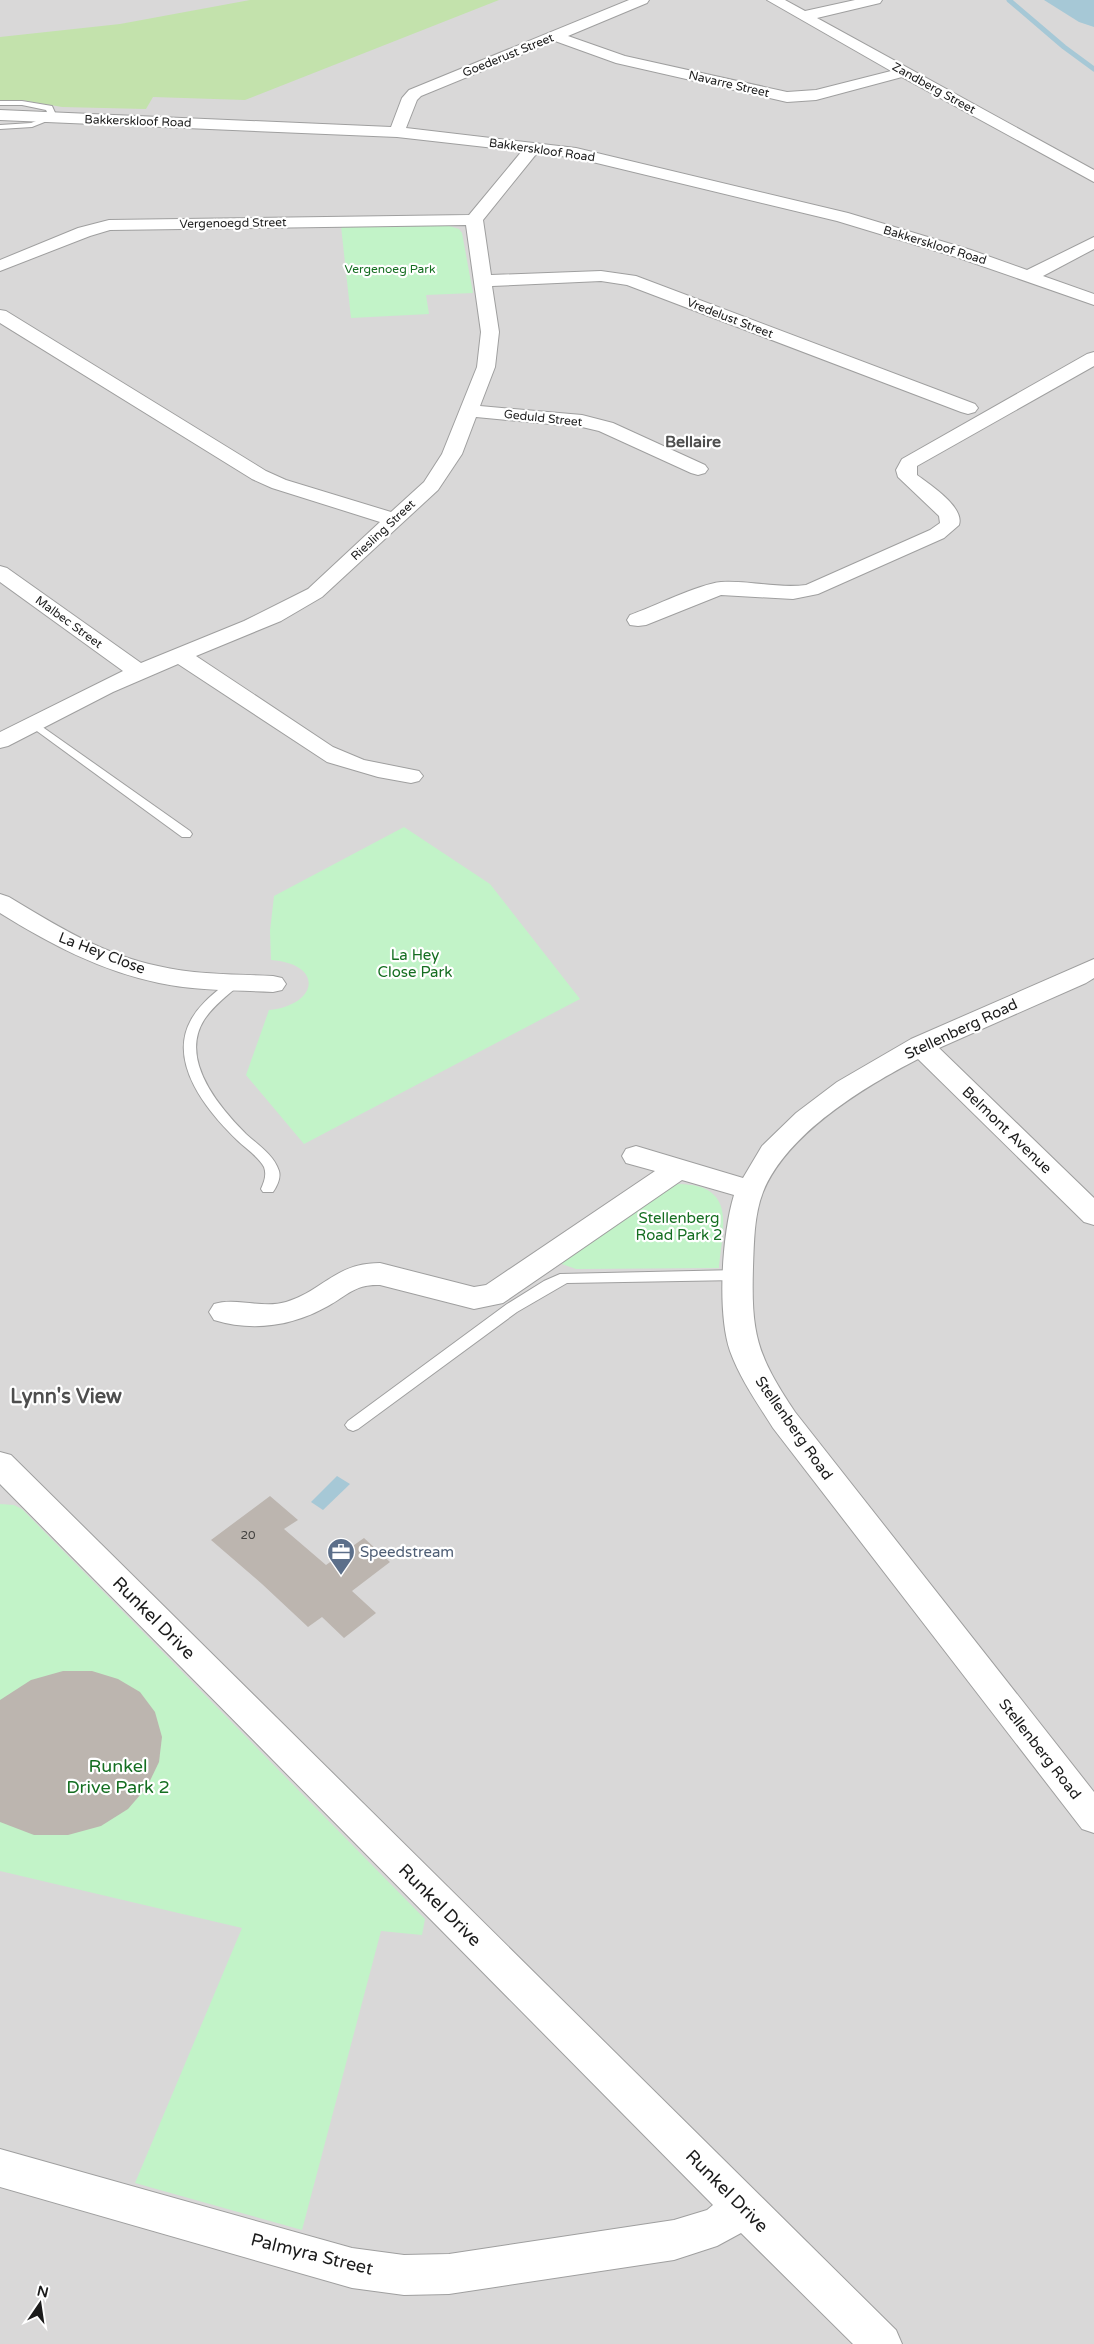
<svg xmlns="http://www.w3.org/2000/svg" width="1094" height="2344" font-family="'Varela Round',sans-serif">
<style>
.residential{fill:#d9d8d8}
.grass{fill:#c3e2ac}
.park{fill:#c2f3c8}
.water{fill:#a6c8d6}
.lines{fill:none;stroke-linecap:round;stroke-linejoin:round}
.stream{stroke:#a6c8d6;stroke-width:5}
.building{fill:#bcb5af}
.service-casing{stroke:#9f9f9f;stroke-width:2}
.minor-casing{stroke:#9f9f9f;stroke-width:2}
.service{fill:#fff;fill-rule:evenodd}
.minor{fill:#fff;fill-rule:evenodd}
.labels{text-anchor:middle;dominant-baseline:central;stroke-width:4.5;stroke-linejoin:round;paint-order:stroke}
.far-street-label{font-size:12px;fill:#1b1b1b;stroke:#fff}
.far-park-label{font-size:12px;fill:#156e21;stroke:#fff}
.number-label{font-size:12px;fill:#434240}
.street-label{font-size:15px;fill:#1b1b1b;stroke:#fff}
.park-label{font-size:15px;fill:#156e21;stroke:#fff}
.service-label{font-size:15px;fill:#4e5e75;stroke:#fff;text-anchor:start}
.far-district-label{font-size:16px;font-weight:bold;fill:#4e4e4e;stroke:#fff}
.near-street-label{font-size:18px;fill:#1b1b1b;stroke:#fff}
.near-park-label{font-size:18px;fill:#156e21;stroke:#fff}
.district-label{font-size:20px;font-weight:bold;fill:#4e4e4e;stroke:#fff}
</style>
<rect width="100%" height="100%" fill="#ece9e2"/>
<!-- residential -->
<rect class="residential" x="0" y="0" width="1094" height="2344"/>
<!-- grass -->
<polygon class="grass" points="250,0 499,0 245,100 153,97 146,109 62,107 22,100 0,101 0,37 120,24"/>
<!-- park -->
<g class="park">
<polygon points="446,225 459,229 462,233 473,293 426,295 429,314 351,318 341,226"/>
<path d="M404,827l86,57 90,115 -276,145 -58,-69 23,-65c49,-5 56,-46 2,-50l-1,-29 4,-35z"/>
<path d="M679,1184c58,1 44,43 40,84l-143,1 -20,-7 112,-77z"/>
<polygon points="0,1504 14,1505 22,1509 425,1919 422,1935 381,1931 302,2230 135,2183 242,1928 0,1871"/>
</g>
<!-- water -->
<g class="water">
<polygon points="1044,0 1094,0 1094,27 1079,22"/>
<polygon points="337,1476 350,1484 323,1510 311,1502"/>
</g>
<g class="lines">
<!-- stream -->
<polyline class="stream" points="1009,0 1064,47 1094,69"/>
</g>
<!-- building -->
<g class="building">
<polygon points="270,1496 298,1520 284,1529 326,1565 364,1538 390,1562 352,1591 376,1613 344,1638 322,1617 308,1627 262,1584 211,1540"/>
<polygon points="63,1671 92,1671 118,1679 140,1692 155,1712 162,1737 159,1762 147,1787 128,1809 101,1826 68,1835 34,1835 0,1822 0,1700 31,1680"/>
</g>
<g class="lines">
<defs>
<g id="service">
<polygon points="0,101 22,101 52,106 57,117 32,127 0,129 0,125 31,123 49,116 46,110 22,105 0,105"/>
<polygon points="34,721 190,831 192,834 190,837 182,837 30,726 28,724"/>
<path d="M235,978l6,4 -2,3c-12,11 -26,21 -35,35 -25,40 15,87 42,114 11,10 28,21 33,37 2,7 -2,15 -6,21h-10l-2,-3c3,-7 6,-14 3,-22 -5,-10 -19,-19 -27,-27 -29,-28 -70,-77 -46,-120 9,-17 25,-28 40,-41z"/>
<polygon points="738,1270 743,1271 745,1275 743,1279 738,1280 567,1283 517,1312 358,1429 353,1431 348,1429 345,1425 348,1421 507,1304 544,1281 560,1274"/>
</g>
<g id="minor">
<polygon points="629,0 649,0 647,3 568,36 625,56 787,92 816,90 891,71 767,0 785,0 805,11 855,0 882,0 880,3 817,18 1094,170 1094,182 902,77 816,100 787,102 616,63 555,41 421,96 417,100 406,128 576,148 848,213 971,250 1027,270 1094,237 1094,249 1043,276 1094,294 1094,305 959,258 837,221 576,158 537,153 483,220 491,275 601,271 636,276 975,404 978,408 975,412 968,414 961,412 627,285 601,281 492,286 499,332 495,367 480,406 582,415 613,423 705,465 708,469 705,473 698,475 691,473 599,431 582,427 476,417 462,454 438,490 322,597 281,621 196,656 333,747 364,760 419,771 423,776 419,781 411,783 378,777 327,762 178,664 113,692 8,746 0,748 0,732 123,671 0,582 0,566 7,568 141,663 244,621 308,589 380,522 272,488 252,479 0,323 0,310 6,311 266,471 286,480 391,512 424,482 442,454 477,367 481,332 466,225 110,230 90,236 0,271 0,260 78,228 109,220 469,215 522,151 397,137 0,120 0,110 391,127 402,98 409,90"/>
<path d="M1094,352v14l-177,100v9c12,9 48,32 42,50l-15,13 -126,56 -25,5 -72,-4 -75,30 -8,1 -8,-1 -3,-5 3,-5c23,-8 69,-31 91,-33 28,-2 57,7 85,3l124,-55 10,-7 -1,-7 -41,-39 -2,-7 6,-11 185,-105z"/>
<path d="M0,894l9,3c46,28 95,58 149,69 37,9 77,8 115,10l9,2 4,6 -4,6 -9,2c-38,-2 -77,-1 -114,-9 -58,-12 -109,-39 -159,-70z"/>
<path d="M1094,959v19l-8,5 -147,65 155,150v27l-10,-3 -166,-163c-54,28 -131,74 -155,133 -9,23 -9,50 -10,75 -2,68 4,88 42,145l299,380v41l-12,-4 -309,-401c-15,-24 -33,-49 -43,-77 -13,-39 -8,-116 4,-156l-52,-15 -179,123 -29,6 -94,-24c-25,-1 -32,10 -52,21 -35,20 -75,26 -114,14l-5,-8 5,-8c22,-7 48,5 72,-2 37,-11 49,-39 94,-39l94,24 12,-2 169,-114 -29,-8 -4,-7 4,-7 10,-3 107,32 19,-32 34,-33 41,-31 74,-43z"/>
<polygon points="0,1452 11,1455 896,2330 902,2344 853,2344 741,2233 717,2246 674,2260 449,2294 404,2295 352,2288 0,2187 0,2149 352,2248 404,2255 449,2254 674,2220 707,2210 713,2205 0,1484"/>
</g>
</defs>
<!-- service casing -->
<use href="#service" class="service-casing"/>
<!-- minor casing -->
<use href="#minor" class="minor-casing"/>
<!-- service -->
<use href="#service" class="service"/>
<!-- minor -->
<use href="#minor" class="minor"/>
</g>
<!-- icons -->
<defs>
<symbol id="office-pin" viewBox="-11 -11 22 30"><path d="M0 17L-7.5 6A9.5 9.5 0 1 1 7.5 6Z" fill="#5c6f8a" stroke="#fff"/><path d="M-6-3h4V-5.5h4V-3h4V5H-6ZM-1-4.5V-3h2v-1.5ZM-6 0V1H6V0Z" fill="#fff"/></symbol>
</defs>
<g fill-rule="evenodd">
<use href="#office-pin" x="325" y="1536" width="32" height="43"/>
</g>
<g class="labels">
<!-- far-street labels -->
<g class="far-street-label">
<text transform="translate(508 55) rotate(-22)">Goederust Street</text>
<text transform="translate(729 84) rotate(13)">Navarre Street</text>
<text transform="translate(934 88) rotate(29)">Zandberg Street</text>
<text transform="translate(138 121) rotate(2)">Bakkerskloof Road</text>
<text transform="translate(542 150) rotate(8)">Bakkerskloof Road</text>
<text transform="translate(233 223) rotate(-1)">Vergenoegd Street</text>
<text transform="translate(935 245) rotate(17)">Bakkerskloof Road</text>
<text transform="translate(730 318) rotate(21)">Vredelust Street</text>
<text transform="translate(543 418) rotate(6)">Geduld Street</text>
<text transform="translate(383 530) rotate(-43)">Riesling Street</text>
<text transform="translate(69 622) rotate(36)">Malbec Street</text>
</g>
<!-- far-park labels -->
<g class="far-park-label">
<text x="390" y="269">Vergenoeg Park</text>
</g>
<!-- number labels -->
<g class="number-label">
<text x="248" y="1535">20</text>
</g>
<!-- street labels -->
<g class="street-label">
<text transform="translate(102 953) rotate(21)">La Hey Close</text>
<text transform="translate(961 1029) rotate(-25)">Stellenberg Road</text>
<text transform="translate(1007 1130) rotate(44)">Belmont Avenue</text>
<text transform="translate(794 1428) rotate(55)">Stellenberg Road</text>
<text transform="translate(1040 1749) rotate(52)">Stellenberg Road</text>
</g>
<!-- park labels -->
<g class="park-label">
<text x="415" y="955">La Hey<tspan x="415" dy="17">Close Park</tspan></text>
<text x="679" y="1218">Stellenberg<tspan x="679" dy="17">Road Park 2</tspan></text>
</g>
<!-- service labels -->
<g class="service-label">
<text x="360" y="1552">Speedstream</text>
</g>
<!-- far-district labels -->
<g class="far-district-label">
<text x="693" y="442">Bellaire</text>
</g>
<!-- near-street labels -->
<g class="near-street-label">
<text transform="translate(154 1618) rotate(45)">Runkel Drive</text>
<text transform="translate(440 1905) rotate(45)">Runkel Drive</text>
<text transform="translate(727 2191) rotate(45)">Runkel Drive</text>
<text transform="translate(312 2254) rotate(14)">Palmyra Street</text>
</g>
<!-- near-park labels -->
<g class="near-park-label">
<text x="118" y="1766">Runkel<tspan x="118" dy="21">Drive Park 2</tspan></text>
</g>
<!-- district labels -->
<g class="district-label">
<text x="66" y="1397">Lynn's View</text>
</g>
</g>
<!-- north arrow -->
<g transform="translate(40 2304) rotate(13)" stroke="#ffffff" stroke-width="4" paint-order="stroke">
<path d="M0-4L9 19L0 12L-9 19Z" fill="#1b1b1b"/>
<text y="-8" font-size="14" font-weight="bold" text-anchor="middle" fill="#1b1b1b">N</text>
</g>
</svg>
